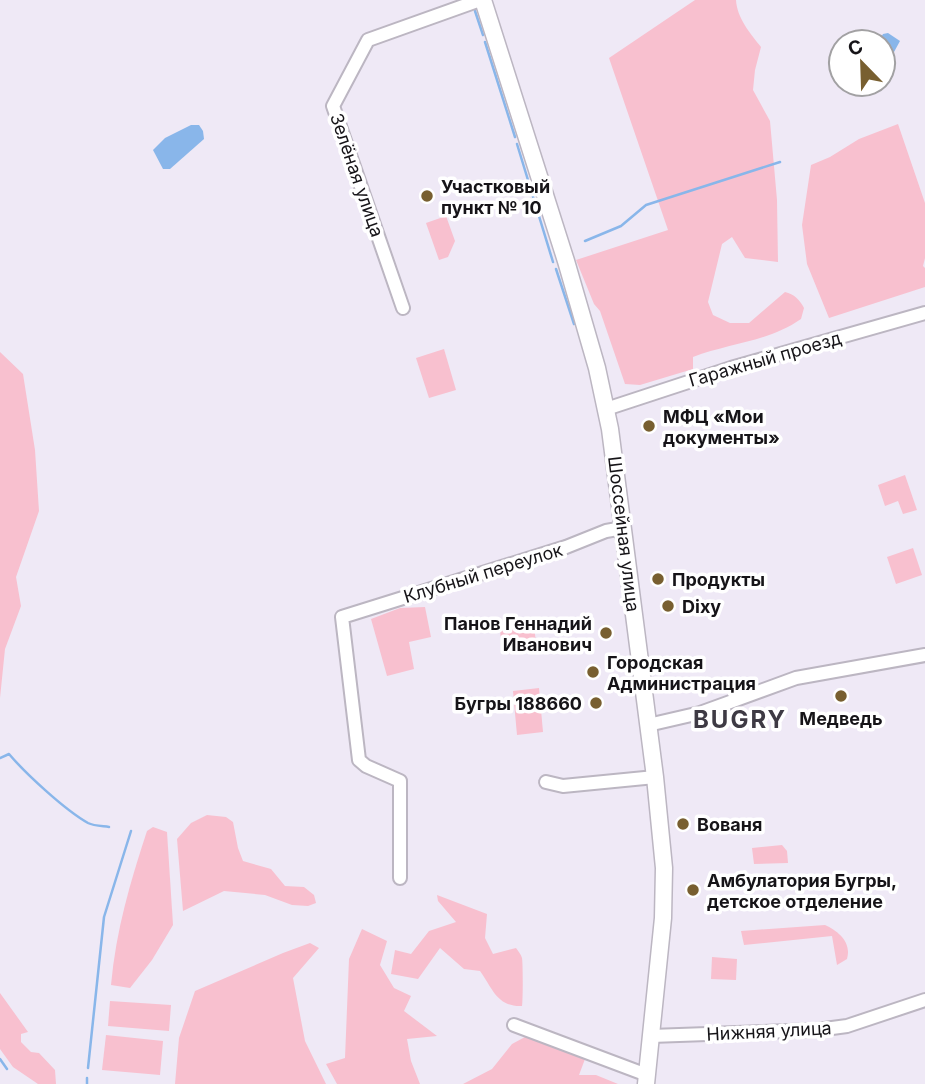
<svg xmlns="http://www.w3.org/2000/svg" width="925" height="1084" font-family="Inter,sans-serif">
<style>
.green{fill:#f8c0cf}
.water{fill:#89b6ea}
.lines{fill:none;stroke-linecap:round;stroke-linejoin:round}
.stream{stroke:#89b6ea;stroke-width:2.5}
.minor-casing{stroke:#bcb6c2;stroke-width:16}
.major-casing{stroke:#bcb6c2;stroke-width:19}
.minor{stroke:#fff;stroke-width:12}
.major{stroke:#fff;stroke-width:16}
.poi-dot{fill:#785f30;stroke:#fff;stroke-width:2.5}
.labels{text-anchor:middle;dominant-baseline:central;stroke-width:7;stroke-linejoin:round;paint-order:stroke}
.street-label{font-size:18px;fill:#161418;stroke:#fff}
.poi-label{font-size:18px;font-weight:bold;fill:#161418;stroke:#fff;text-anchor:start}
.district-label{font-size:24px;font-weight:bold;letter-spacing:2px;fill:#3e3a44;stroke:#fff}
</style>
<rect width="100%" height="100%" fill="#efe9f6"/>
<!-- green -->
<g class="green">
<path d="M695,0h41c1,18 14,33 25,47l-6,23 -2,20 17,31 7,79 1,62 -33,-4 -13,-21 -10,7 -14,58 5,13 17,8h19l36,-31c9,2 15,8 19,16l-3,11c-33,23 -72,24 -108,38v12l-53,16 -15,-1 -25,-73 -6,-7 -18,-44 92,-30 -59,-172z"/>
<polygon points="898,124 925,203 925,258 923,266 925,268 925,287 829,318 807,264 802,225 811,165 830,157 859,139"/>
<polygon points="446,216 455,241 448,257 439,260 426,223"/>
<polygon points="444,349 456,390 429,398 416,358"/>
<polygon points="0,352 23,374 35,450 39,511 16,577 21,606 5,649 0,698"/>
<polygon points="905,475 917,510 903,514 898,501 885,506 878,485"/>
<polygon points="913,548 922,575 896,584 887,557"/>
<polygon points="425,607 431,637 409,642 414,669 387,676 371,619 400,608"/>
<polygon points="534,627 537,650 503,654 500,631"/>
<polygon points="539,688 543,732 517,735 513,691"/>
<polygon points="207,815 226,817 233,822 238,848 243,861 271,869 285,886 304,887 314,895 316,903 308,906 292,905 265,895 224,891 183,911 177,839 191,823"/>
<path d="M153,827l14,5 6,93 -21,35 -22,28 -19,-3c5,-55 19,-102 36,-154z"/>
<polygon points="782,845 787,851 788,863 754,864 752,848"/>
<path d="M437,895l50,19 -2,24 8,16 23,-6c2,3 5,6 6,10 1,5 1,43 0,48 -25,1 -29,-17 -42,-35l-16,-2 -24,-21 -22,31 -27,-5 4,-24 16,4 18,-23 27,-9 -18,-21z"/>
<path d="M825,925c13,6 27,17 22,34l-10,6 -5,-29 -88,9 -3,-14z"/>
<polygon points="362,929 387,941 380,965 394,988 411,996 404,1011 437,1036 407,1039 411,1061 420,1084 337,1084 326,1064 345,1058 349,959"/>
<polygon points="310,943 319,948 293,978 305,1041 326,1084 175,1084 179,1038 195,991 283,953"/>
<polygon points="712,957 737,959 736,980 711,979"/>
<polygon points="0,993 28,1032 21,1034 21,1042 31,1052 39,1053 55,1070 56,1084 38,1084 13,1067 0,1049"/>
<polygon points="110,1001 171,1005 169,1031 108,1026"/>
<polygon points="106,1035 163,1041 160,1075 102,1070"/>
<polygon points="525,1037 585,1059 579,1075 596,1075 618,1084 463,1084 492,1069 512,1044"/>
</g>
<!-- water -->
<g class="water">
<polygon points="888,33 900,41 894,52 883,47 883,42 879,41 883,34"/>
<polygon points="191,125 199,125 203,131 204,139 170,169 163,169 153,150 165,138"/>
</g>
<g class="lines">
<!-- stream -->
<g class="stream">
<polyline points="475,11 483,35"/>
<polyline points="485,42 515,137"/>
<polyline points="517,144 553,262"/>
<polyline points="585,241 621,226 646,205 780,162"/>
<polyline points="556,269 574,324"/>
<path d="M0,758l9,-4c17,20 56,56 79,69 6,3 14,3 21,4"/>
<polyline points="0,1059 7,1069"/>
<polyline points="88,1068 104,917 131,831"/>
<polyline points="87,1084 87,1078"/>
</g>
<defs>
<g id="minor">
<polyline points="403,308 333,106 368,40 480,0"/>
<polyline points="606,409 731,368 925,313"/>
<polyline points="648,725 700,713 796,678 925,655"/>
<polyline points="546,782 563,786 655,777"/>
<polyline points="400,878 400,781 366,766 359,760 342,617 566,547 606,531 623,528"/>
<polyline points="514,1025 647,1075"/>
<polyline points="651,1036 817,1030 847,1026 925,1000"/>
</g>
<polyline id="major" points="483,0 566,261 597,368 610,429 655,777 664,868 663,918 646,1084"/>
</defs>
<!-- minor casing -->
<use href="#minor" class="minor-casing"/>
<!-- major casing -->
<use href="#major" class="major-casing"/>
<!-- minor -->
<use href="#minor" class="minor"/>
<!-- major -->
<use href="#major" class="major"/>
</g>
<!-- markers -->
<g class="poi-dot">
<circle cx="427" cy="196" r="7"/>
<circle cx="649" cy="426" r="7"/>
<circle cx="658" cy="579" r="7"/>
<circle cx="668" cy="606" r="7"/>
<circle cx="606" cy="633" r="7"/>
<circle cx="593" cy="672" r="7"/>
<circle cx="841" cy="696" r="7"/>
<circle cx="596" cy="703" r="7"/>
<circle cx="683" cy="824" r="7"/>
<circle cx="693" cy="890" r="7"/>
</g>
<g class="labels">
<!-- street labels -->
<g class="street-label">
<text transform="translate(357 175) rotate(71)">Зелёная улица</text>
<text transform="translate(765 359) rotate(-16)">Гаражный проезд</text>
<text transform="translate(624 534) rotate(83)">Шоссейная улица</text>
<text transform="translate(483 573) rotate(-17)">Клубный переулок</text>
<text transform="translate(769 1031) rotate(-3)">Нижняя улица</text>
</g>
<!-- poi labels -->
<g class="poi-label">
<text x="441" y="186">Участковый<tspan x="441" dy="21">пункт № 10</tspan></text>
<text x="663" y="416">МФЦ «Мои<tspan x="663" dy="21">документы»</tspan></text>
<text x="672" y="579">Продукты</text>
<text x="682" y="606">Dixy</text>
<text x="592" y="623" text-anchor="end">Панов Геннадий<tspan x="592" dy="21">Иванович</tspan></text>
<text x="607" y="662">Городская<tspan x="607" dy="21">Администрация</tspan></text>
<text x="582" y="703" text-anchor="end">Бугры 188660</text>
<text x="841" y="718" text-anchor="middle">Медведь</text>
<text x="697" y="824">Вованя</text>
<text x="707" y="880">Амбулатория Бугры,<tspan x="707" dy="21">детское отделение</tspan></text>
</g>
<!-- district labels -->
<g class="district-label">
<text x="740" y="719">BUGRY</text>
</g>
</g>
<!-- north arrow -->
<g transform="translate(862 63) rotate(337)"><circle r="33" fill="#ffffff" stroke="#a2a1a3" stroke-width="2"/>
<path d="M0-5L12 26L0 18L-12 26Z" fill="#785f30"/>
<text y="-10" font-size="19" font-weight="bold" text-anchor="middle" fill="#161418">С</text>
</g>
</svg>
